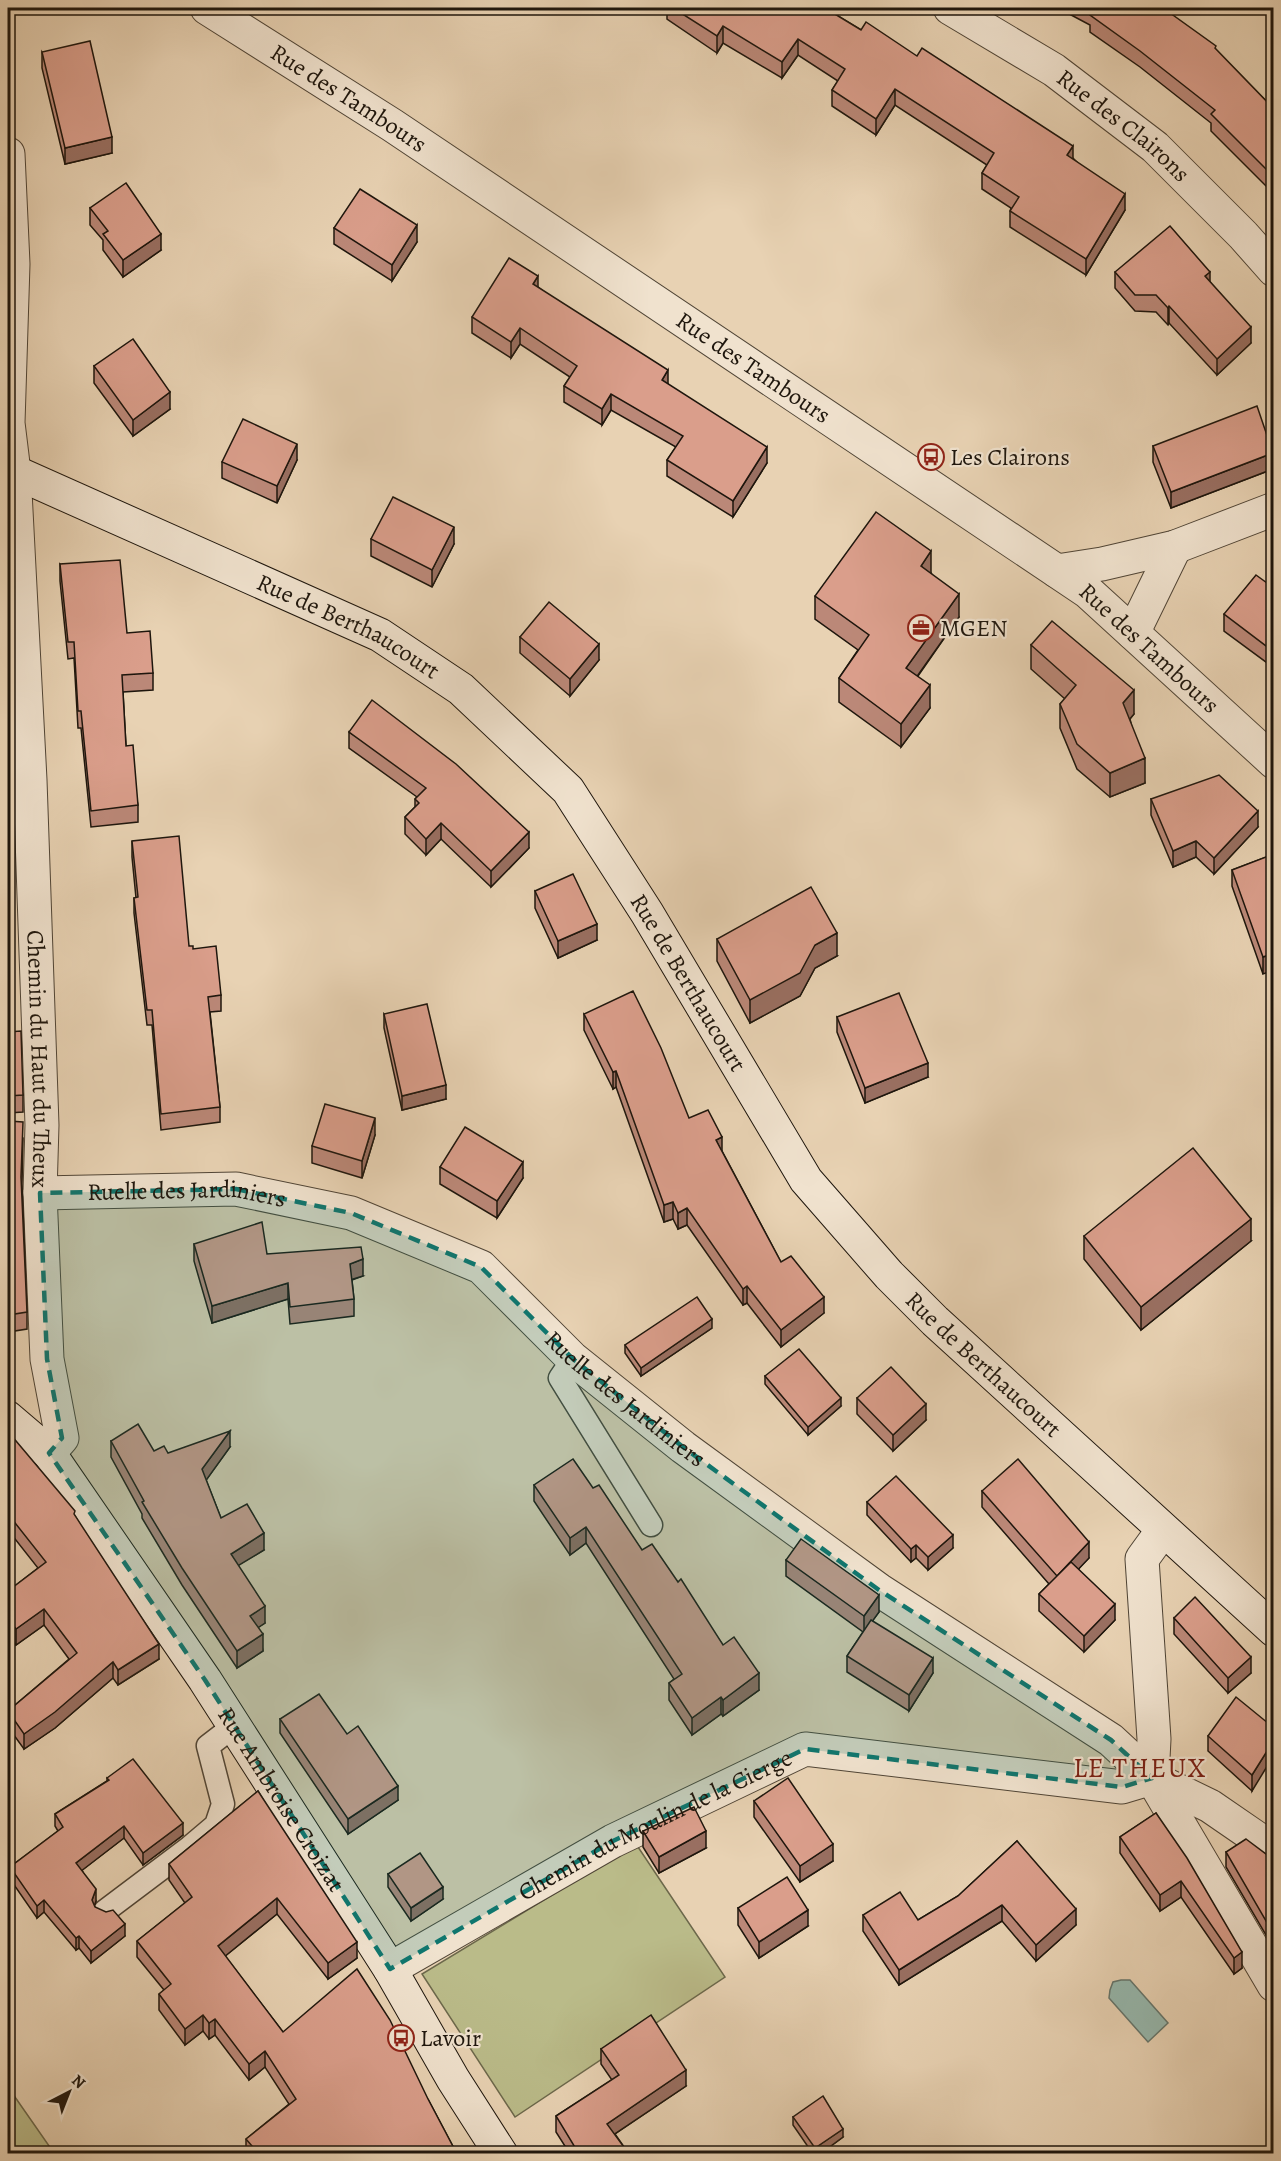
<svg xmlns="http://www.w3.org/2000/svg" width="1281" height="2161" font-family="Alegreya,serif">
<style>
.green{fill:#babb89;stroke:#6c684b;stroke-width:1.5}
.water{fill:#97b8ad;stroke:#67776d;stroke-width:1.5}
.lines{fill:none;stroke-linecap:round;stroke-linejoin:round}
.lane-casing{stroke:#504536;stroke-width:25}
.street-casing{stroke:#504536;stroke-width:35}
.secondary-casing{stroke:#1e160d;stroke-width:35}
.lane{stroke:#f0e2ce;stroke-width:22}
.street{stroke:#f0e2ce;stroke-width:33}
.secondary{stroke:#f0e2ce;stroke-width:33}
.wall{fill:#bb8878;stroke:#1e160d;stroke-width:1.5}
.shaded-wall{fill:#996f61;stroke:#1e160d;stroke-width:1.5}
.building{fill:#da9e8b;stroke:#1e160d;stroke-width:1.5}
.marked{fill:#0f766e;fill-opacity:0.2;stroke:#0f766e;stroke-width:4.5;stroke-dasharray:12 8;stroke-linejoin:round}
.labels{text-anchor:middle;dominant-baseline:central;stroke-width:4.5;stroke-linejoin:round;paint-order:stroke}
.street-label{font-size:24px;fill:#1e160d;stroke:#f0e2ce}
.poi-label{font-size:24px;fill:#1e160d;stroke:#f0e2ce;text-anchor:start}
.quarter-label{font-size:27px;letter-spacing:1.5px;fill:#7a1f14;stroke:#f0e2ce}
</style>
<rect width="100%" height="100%" fill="#e8d2b3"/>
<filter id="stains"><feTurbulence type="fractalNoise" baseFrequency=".00333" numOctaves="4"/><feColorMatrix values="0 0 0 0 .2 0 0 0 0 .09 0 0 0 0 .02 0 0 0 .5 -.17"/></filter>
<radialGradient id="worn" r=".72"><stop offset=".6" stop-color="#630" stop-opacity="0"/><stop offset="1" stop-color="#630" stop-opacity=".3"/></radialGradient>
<!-- green -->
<g class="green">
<polygon points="636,1844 725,1977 515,2117 422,1974"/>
<polygon points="8,2087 54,2153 8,2153"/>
</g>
<!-- water -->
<polygon class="water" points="1121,1980 1130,1980 1168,2023 1148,2042 1109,1998 1110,1990 1113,1982"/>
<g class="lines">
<defs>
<g id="lane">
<polyline points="573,1359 560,1378 651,1525"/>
<polyline points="105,1911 190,1847 216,1825 223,1804 208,1746 234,1726"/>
</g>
<g id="street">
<path id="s1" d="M207,8l185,117 696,467 186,170"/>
<path id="s2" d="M950,8l104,62 101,77 88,88 31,35"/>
<path id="s3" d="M8,154l5,110 -5,159 6,49 16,308 12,345 -2,68 7,166 15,79 -13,15"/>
<polyline points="1057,571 1102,564 1175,547 1274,509"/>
<polyline points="1133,633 1175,547"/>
<path id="s4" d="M40,1193l196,-4 115,24 130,54 92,92 110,88 196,143 232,150 41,38 58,28 64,44"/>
<polyline points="1163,1530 1142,1559 1154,1739 1152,1778 1274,1985"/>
<path id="s5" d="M390,1969l223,-128 192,-92 317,38 30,-9"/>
</g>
<g id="secondary">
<path id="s6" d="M8,469l372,166 81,54 107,101 79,123 159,267 83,95 46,46 339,309"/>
<path id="s7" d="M8,1418l41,35 156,227 185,289 63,110 48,75"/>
</g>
</defs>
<!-- lane casing -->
<use href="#lane" class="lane-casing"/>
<!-- street casing -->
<use href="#street" class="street-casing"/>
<!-- secondary casing -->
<use href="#secondary" class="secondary-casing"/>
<!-- lane -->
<use href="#lane" class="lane"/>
<!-- street -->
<use href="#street" class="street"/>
<!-- secondary -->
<use href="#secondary" class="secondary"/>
</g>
<!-- wall -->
<g class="wall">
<polygon points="667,8 825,8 1073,158 1125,210 1086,275 1010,227 1010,211 1011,208 982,189 982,173 987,165 895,105 876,135 832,106 832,90 838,81 798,55 782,78 723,43 717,53 667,19"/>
<polygon points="1058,8 1163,8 1216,50 1274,109 1274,194 1211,131 1211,123 1140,67 1090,32 1090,25"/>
<polygon points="42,52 112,153 65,164 42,68"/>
<polygon points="90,208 161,250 123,277 103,250 103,240 90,225"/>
<polygon points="334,228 417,242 392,281 334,244"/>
<polygon points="1115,272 1210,282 1251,343 1217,375 1169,323 1168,325 1156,312 1135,311 1115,288"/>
<polygon points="538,287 668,384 767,463 733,517 667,476 667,460 676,447 611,410 602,425 564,402 564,386 570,377 520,344 511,358 472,333 472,317"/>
<polygon points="94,366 170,409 133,436 94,383"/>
<polygon points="1153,446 1273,469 1171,508 1153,462"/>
<polygon points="297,460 277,503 222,478 222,462"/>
<polygon points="371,539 454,544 432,587 371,556"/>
<polygon points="60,564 127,633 153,673 153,690 123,692 126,746 138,805 138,822 91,827 81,728 78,728 74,658 68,659 60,581"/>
<polygon points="931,573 959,617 918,676 930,708 901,747 839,702 839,678 858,650 815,619 815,596"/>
<polygon points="1274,588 1274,668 1224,631 1224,614"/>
<polygon points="520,637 599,660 570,696 520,653"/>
<polygon points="1031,645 1134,714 1130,719 1145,783 1110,797 1077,769 1060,728 1060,704 1065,699 1031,669"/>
<polygon points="349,732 529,848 491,887 441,839 426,855 405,834 405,817 415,807 415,799 417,797 349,748"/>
<polygon points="1151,799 1258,827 1214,874 1196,857 1173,867 1151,815"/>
<polygon points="132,841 189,946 193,949 221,995 221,1011 210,1012 220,1107 220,1122 161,1130 152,1025 147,1025 134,913 134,898 136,898 132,857"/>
<polygon points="1274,854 1263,974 1232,886 1232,870"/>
<polygon points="535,891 597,940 558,958 535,908"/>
<polygon points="717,939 837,956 815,968 800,996 750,1023 717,961"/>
<polygon points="384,1014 446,1099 402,1110 384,1028"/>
<polygon points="584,1014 722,1151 781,1262 824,1313 781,1347 747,1303 743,1305 687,1225 678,1229 673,1219 664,1222 616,1087 613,1089 584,1030"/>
<polygon points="837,1017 928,1077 865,1103 837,1032"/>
<polygon points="8,1032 23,1095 23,1112 8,1113"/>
<polygon points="8,1121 23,1138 22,1184 27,1312 27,1329 8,1332"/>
<polygon points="375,1135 362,1178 312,1163 312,1146"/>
<polygon points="440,1167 523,1178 497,1218 440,1184"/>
<polygon points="1084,1236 1251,1241 1141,1330 1084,1259"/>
<polygon points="194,1244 267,1254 363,1276 352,1280 354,1299 354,1316 290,1324 288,1299 212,1323 194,1261"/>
<polygon points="712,1328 641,1376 625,1353 625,1345"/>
<polygon points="765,1376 841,1406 808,1435 765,1384"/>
<polygon points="857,1398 926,1420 893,1451 857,1414"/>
<polygon points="8,1438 75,1516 159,1659 118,1685 113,1678 55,1728 24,1749 8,1727 8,1711 69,1659 44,1625 16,1645 8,1634 8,1591 38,1568 8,1530"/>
<polygon points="111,1441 154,1451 168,1453 230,1447 206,1480 221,1518 264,1550 238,1565 265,1623 258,1627 263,1651 237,1668 182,1585 142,1518 142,1514 111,1457"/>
<polygon points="534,1485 593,1488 642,1550 678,1582 723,1645 759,1690 723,1716 721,1714 692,1735 669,1700 669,1683 674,1679 586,1543 570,1555 534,1501"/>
<polygon points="982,1491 1089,1558 1078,1569 1115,1620 1084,1652 1039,1611 1039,1594 1049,1584 982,1507"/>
<polygon points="867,1502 953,1548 928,1570 916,1558 911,1562 867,1515"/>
<polygon points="786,1560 879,1612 872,1621 933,1673 909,1711 847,1672 847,1656 863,1632 786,1576"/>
<polygon points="1174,1618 1251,1673 1228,1693 1174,1634"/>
<polygon points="280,1719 347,1734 398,1800 348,1834 280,1733"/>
<polygon points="1274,1728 1252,1791 1208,1751 1208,1736"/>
<polygon points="107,1778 183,1835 143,1865 124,1838 82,1870 96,1901 94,1906 95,1907 125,1936 91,1963 79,1948 76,1950 44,1912 37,1918 10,1879 10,1867 58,1831 55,1826 55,1814 107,1781"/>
<polygon points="258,1791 357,1958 328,1979 277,1914 225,1956 283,2032 428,2099 457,2154 246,2154 246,2139 289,2104 265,2067 249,2080 215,2035 209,2039 203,2031 185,2045 159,2010 159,1994 164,1990 137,1957 137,1941 185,1903 169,1880 169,1864"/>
<polygon points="754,1801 833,1861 800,1882 754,1817"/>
<polygon points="1156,1813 1242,1968 1234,1974 1181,1897 1160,1911 1120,1853 1120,1837"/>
<polygon points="643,1831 706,1848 659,1873 643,1847"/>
<polygon points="1017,1841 1076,1925 1036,1961 1002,1921 899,1985 863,1931 863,1915 918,1920 958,1896"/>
<polygon points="1226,1852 1274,1860 1273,1947 1226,1867"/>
<polygon points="388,1874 443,1899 411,1921 388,1887"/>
<polygon points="738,1908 808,1926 759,1958 738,1925"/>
<polygon points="601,2049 686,2086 615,2134 629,2154 570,2154 556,2132 556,2116 612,2080 601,2064"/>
<polygon points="793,2117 843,2137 820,2154 813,2154 793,2125"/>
</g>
<!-- shaded-wall -->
<g class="shaded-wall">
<polygon points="723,26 723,43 717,53 717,36"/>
<polygon points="798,39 798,55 782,78 782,62"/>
<polygon points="895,89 895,105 876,135 876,119"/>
<polygon points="112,137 112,153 65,164 65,148"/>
<polygon points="1073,146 1073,163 1067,155"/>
<polygon points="1125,194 1125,210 1086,275 1086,259"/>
<polygon points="417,225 417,242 392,281 392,265"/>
<polygon points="161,234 161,250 123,277 123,260"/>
<polygon points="1210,272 1210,288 1205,276"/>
<polygon points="538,276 538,292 533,284"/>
<polygon points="1169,306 1169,323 1168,325 1168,308"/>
<polygon points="1251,327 1251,343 1217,375 1217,359"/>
<polygon points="520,328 520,344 511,358 511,342"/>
<polygon points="668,370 668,386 662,380"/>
<polygon points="170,392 170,409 133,436 133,420"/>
<polygon points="611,394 611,410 602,425 602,409"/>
<polygon points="297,444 297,460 277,503 277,486"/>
<polygon points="767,447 767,463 733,517 733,501"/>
<polygon points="1273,453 1273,469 1171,508 1171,492"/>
<polygon points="454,527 454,544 432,587 432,570"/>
<polygon points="931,551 931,575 921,566"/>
<polygon points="959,594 959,617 906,692 906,668"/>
<polygon points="599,644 599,660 570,696 570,679"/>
<polygon points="930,685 930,708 901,747 901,724"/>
<polygon points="1134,690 1134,714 1123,727 1123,703"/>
<polygon points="1145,758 1145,783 1110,797 1110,773"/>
<polygon points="1258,811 1258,827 1214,874 1214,858"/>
<polygon points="441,823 441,839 426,855 426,839"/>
<polygon points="529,832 529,848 491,887 491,871"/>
<polygon points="14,835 14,866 8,872 8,841"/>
<polygon points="1196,841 1196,857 1173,867 1173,851"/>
<polygon points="597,924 597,940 558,958 558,941"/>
<polygon points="837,933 837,956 815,968 800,996 750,1023 750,1000 815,945"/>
<polygon points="1274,953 1274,970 1263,974 1263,957"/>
<polygon points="928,1063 928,1077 865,1103 865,1088"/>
<polygon points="616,1071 616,1087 613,1089 613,1072"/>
<polygon points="446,1085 446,1099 402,1110 402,1096"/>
<polygon points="375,1118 375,1135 362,1178 362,1161"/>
<polygon points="722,1137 722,1153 716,1140"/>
<polygon points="523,1162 523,1178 497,1218 497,1201"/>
<polygon points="673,1202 673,1219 664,1222 664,1205"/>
<polygon points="687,1208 687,1225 678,1229 678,1213"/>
<polygon points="1251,1219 1251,1241 1141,1330 1141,1307"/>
<polygon points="363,1259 363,1276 350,1280 350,1264"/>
<polygon points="288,1283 288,1299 212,1323 212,1306"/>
<polygon points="747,1286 747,1303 743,1305 743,1289"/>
<polygon points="824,1297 824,1313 781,1347 781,1330"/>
<polygon points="712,1319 712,1328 641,1376 641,1368"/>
<polygon points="841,1398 841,1406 808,1435 808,1427"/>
<polygon points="926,1404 926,1420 893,1451 893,1435"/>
<polygon points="230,1431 230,1447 202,1486 202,1469"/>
<polygon points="586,1527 586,1543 570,1555 570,1538"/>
<polygon points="264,1533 264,1550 231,1570 231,1554"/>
<polygon points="953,1535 953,1548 928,1570 928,1557"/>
<polygon points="1089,1542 1089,1558 1057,1592 1057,1576"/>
<polygon points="916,1545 916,1558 911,1562 911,1549"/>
<polygon points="879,1595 879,1612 864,1633 864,1616"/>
<polygon points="1115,1604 1115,1620 1084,1652 1084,1636"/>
<polygon points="265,1606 265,1623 250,1633 250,1616"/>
<polygon points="44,1609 44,1625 16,1645 16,1629"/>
<polygon points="263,1634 263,1651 237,1668 237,1651"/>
<polygon points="159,1644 159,1659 118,1685 118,1670"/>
<polygon points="1251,1657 1251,1673 1228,1693 1228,1678"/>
<polygon points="933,1658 933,1673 909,1711 909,1695"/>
<polygon points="113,1662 113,1678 55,1728 24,1749 24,1734"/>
<polygon points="759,1673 759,1690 723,1716 723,1700"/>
<polygon points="721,1697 721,1714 692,1735 692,1718"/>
<polygon points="1274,1740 1274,1755 1252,1791 1252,1775"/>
<polygon points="398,1786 398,1800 348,1834 348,1819"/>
<polygon points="183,1823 183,1835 143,1865 143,1853"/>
<polygon points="124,1826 124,1838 76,1875 76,1863"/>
<polygon points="706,1831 706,1848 659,1873 659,1857"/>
<polygon points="833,1844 833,1861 800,1882 800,1866"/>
<polygon points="1181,1881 1181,1897 1160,1911 1160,1895"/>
<polygon points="443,1887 443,1899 411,1921 411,1908"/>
<polygon points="96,1889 96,1901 92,1912 92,1900"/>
<polygon points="277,1898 277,1914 218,1962 218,1946"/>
<polygon points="44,1900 44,1912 37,1918 37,1906"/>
<polygon points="1002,1905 1002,1921 899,1985 899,1970"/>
<polygon points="1076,1909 1076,1925 1036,1961 1036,1945"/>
<polygon points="808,1910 808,1926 759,1958 759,1942"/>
<polygon points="125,1924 125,1936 91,1963 91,1951"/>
<polygon points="79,1936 79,1948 76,1950 76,1938"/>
<polygon points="357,1942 357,1958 328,1979 328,1963"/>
<polygon points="1242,1952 1242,1968 1234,1974 1234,1958"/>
<polygon points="203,2015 203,2031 185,2045 185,2029"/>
<polygon points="215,2019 215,2035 209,2039 209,2023"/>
<polygon points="265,2051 265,2067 249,2080 249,2064"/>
<polygon points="686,2070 686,2086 607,2139 607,2124"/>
<polygon points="843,2129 843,2137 820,2154 815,2154 815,2148"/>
</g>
<!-- building -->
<g class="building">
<polygon points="673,8 825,8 861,30 866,22 917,56 922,48 1073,146 1067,155 1125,194 1086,259 1010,211 1019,197 982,173 994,153 895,89 876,119 832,90 845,69 798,39 782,62 723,26 717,36"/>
<polygon points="1088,8 1163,8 1216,46 1215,48 1274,109 1274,177 1211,114 1215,110 1140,51 1090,15 1093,11"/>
<polygon points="90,41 112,137 65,148 42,52"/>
<polygon points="126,183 161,234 123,260 103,234 108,231 90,208"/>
<polygon points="360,189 417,225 392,265 334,228"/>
<polygon points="1170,226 1210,272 1205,276 1251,327 1217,359 1169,306 1168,308 1156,295 1135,295 1115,272"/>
<polygon points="509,258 538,276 533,284 668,370 662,380 767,447 733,501 667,460 683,436 611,394 602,409 564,386 577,366 520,328 511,342 472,317"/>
<polygon points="133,339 170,392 133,420 94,366"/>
<polygon points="1257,406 1273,453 1171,492 1153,446"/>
<polygon points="243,419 297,444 277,486 222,462"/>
<polygon points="393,497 454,527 432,570 371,539"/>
<polygon points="876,512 931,551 921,566 959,594 906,668 930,685 901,724 839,678 869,635 815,596"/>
<polygon points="120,560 127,633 150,631 153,673 122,675 126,746 133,745 138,805 91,811 81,711 78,711 74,642 68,642 60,564"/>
<polygon points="1256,575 1274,588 1274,652 1224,614"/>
<polygon points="549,602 599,644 570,679 520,637"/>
<polygon points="1052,621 1134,690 1123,703 1145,758 1110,773 1077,744 1060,704 1076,685 1031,645"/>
<polygon points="372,700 456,764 529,832 491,871 441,823 426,839 405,817 419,803 415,799 426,788 349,732"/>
<polygon points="1219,775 1258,811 1214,858 1196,841 1173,851 1151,799"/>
<polygon points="8,807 13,813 14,835 8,841"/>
<polygon points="179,836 189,946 193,946 193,949 216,946 221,995 208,997 220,1107 161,1114 152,1010 147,1010 134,898 138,897 132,841"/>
<polygon points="1274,854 1274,953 1263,957 1232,870"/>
<polygon points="573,874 597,924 558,941 535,891"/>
<polygon points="811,887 837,933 815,945 800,973 750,1000 717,939"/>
<polygon points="633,991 661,1048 689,1118 708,1110 722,1137 716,1140 781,1262 791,1256 824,1297 781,1330 747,1286 743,1289 687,1208 678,1213 673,1202 664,1205 616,1071 613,1072 584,1014"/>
<polygon points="899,993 928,1063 865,1088 837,1017"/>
<polygon points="427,1004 446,1085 402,1096 384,1014"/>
<polygon points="21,1031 23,1095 8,1096 8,1032"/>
<polygon points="325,1104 375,1118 362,1161 312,1146"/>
<polygon points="8,1121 23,1122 21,1177 27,1312 8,1315"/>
<polygon points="465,1127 523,1162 497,1201 440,1167"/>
<polygon points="1193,1148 1251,1219 1141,1307 1084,1236"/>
<polygon points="262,1222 267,1254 361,1247 363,1259 350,1264 354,1299 290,1307 288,1283 212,1306 194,1244"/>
<polygon points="697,1297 712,1319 641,1368 625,1345"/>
<polygon points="799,1349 841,1398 808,1427 765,1376"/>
<polygon points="891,1367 926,1404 893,1435 857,1398"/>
<polygon points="138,1424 154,1451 164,1446 168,1453 230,1431 202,1469 221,1518 247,1504 264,1533 231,1554 265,1606 250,1616 263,1634 237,1651 182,1568 142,1502 144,1501 111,1441"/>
<polygon points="11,1435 75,1511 74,1514 159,1644 118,1670 113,1662 55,1712 24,1734 8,1711 77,1653 44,1609 16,1629 8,1618 8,1591 46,1562 8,1514 8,1438"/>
<polygon points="573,1459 593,1488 599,1485 642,1550 652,1544 678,1582 681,1579 723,1645 734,1637 759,1673 723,1700 721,1697 692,1718 669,1683 682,1674 586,1527 570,1538 534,1485"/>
<polygon points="1018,1459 1089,1542 1057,1576 982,1491"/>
<polygon points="896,1476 953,1535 928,1557 916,1545 911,1549 867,1502"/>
<polygon points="801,1539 879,1595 864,1616 786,1560"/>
<polygon points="1071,1562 1115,1604 1084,1636 1039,1594"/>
<polygon points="1195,1597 1251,1657 1228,1678 1174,1618"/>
<polygon points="871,1620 933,1658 909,1695 847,1656"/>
<polygon points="319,1694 347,1734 358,1726 398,1786 348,1819 280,1719"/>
<polygon points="1236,1697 1274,1728 1274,1740 1252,1775 1208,1736"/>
<polygon points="133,1759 183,1823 143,1853 124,1826 76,1863 96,1889 92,1900 95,1907 106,1912 113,1910 125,1924 91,1951 79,1936 76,1938 44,1900 37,1906 10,1867 63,1827 55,1814 109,1780 107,1778"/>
<polygon points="788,1778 833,1844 800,1866 754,1801"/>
<polygon points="258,1791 357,1942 328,1963 277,1898 218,1946 283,2032 357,1969 390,2020 428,2099 457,2154 259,2154 246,2139 296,2099 265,2051 249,2064 215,2019 209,2023 203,2015 185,2029 159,1994 171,1984 137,1941 192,1897 169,1864"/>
<polygon points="694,1807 706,1831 659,1857 643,1831"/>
<polygon points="1156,1813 1187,1858 1242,1952 1234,1958 1181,1881 1160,1895 1120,1837"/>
<polygon points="1246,1839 1274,1860 1273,1933 1226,1852"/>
<polygon points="1017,1841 1076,1909 1036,1945 1002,1905 899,1970 863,1915 900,1892 918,1920 958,1896"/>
<polygon points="420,1853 443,1887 411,1908 388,1874"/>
<polygon points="787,1877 808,1910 759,1942 738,1908"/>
<polygon points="651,2015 686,2070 607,2124 629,2154 579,2154 556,2116 619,2075 601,2049"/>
<polygon points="823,2096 843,2129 815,2148 793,2117"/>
</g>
<!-- marked area -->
<path class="marked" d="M236,1189l115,24 130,54 92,92 110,88 196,143 232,150 41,38 -30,9 -317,-38 -192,92 -223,128 -185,-289 -156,-227 13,-15 -15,-79 -7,-166z"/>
<!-- icons -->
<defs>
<symbol id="bus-ring" viewBox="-11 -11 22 22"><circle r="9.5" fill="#f0e2ce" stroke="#8f2418" stroke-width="1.5"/><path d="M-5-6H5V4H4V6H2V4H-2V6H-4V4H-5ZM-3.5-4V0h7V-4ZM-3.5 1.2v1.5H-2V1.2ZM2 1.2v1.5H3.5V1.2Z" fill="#8f2418"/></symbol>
<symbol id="office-ring" viewBox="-11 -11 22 22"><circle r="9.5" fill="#f0e2ce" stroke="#8f2418" stroke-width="1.5"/><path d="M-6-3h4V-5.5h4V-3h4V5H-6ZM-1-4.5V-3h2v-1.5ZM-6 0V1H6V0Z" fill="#8f2418"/></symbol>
</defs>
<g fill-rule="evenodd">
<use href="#bus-ring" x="916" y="442" width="30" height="30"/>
<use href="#office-ring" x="906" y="613" width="30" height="30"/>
<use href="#bus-ring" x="386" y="2023" width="30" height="30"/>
</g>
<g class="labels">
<!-- street labels -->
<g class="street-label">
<text stroke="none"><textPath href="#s1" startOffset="168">Rue des Tambours</textPath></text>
<text stroke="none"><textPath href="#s2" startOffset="210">Rue des Clairons</textPath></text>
<text stroke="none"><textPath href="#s1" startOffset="654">Rue des Tambours</textPath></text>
<text stroke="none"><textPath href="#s6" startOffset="375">Rue de Berthaucourt</textPath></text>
<text stroke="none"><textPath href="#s1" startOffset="1140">Rue des Tambours</textPath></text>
<text stroke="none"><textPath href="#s6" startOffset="879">Rue de Berthaucourt</textPath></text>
<text stroke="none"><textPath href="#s3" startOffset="906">Chemin du Haut du Theux</textPath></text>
<text stroke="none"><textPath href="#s4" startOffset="147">Ruelle des Jardiniers</textPath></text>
<text stroke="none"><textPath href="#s6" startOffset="1365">Rue de Berthaucourt</textPath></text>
<text stroke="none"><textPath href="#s4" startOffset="650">Ruelle des Jardiniers</textPath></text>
<text stroke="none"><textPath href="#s7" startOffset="471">Rue Ambroise Croizat</textPath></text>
<text stroke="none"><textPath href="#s5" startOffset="302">Chemin du Moulin de la Cierge</textPath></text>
</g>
<!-- poi labels -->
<g class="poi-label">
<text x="950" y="457">Les Clairons</text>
<text x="940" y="628">MGEN</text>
<text x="420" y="2038">Lavoir</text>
</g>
<!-- quarter labels -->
<g class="quarter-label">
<text x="1140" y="1768">LE THEUX</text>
</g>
</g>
<!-- margin -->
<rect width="1281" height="2161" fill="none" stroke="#e8d2b3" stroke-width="30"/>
<rect x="9" y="9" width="1263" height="2143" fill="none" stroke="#1e160d" stroke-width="3"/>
<rect x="15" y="15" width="1251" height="2131" fill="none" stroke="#1e160d" stroke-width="1.5"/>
<!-- north arrow -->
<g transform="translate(69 2092) rotate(42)" stroke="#f0e2ce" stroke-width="4.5" paint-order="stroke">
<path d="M0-4.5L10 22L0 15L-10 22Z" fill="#1e160d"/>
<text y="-9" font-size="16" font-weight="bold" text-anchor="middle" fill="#1e160d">N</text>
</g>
<rect width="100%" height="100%" filter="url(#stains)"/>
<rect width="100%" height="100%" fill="url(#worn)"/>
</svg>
